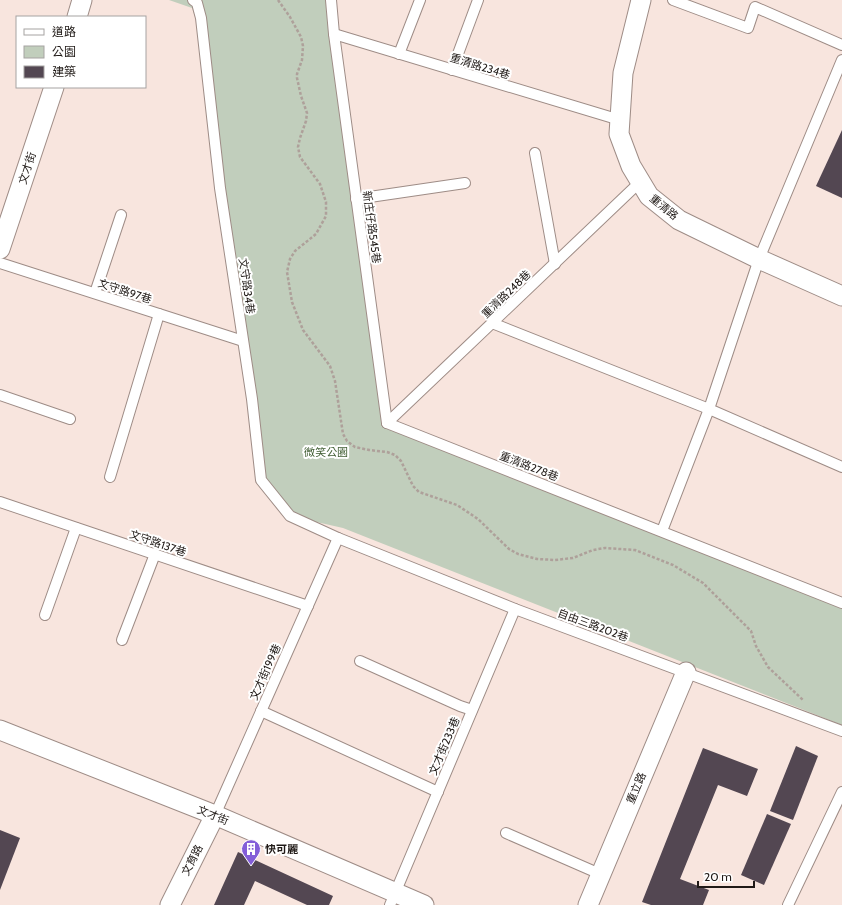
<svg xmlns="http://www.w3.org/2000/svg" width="842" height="905" font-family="Cabin,'Noto Sans TC',sans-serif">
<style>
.green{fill:#c1cebc}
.building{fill:#534752}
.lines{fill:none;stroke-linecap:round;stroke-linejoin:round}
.service-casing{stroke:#9e8c86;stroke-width:12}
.minor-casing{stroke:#9e8c86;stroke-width:21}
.path{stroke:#aea09a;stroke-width:2.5;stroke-dasharray:3 2;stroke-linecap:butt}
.service{stroke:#fff;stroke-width:10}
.minor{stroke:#fff;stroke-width:19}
.labels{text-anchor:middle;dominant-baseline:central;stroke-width:4;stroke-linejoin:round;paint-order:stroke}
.street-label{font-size:11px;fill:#201a17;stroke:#fff}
.park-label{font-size:11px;fill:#415e34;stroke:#fff}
.poi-label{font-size:11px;font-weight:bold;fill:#201a17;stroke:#fff;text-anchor:start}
</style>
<rect width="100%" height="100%" fill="#f8e5de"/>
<!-- green -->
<polygon class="green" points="169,0 331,0 387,423 842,605 842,725 343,528 290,516 261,480 199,29 192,8"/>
<!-- building -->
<g class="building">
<polygon points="842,130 842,198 816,186"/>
<polygon points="796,746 818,756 793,820 770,811"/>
<polygon points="703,748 758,769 747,796 718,785 680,879 709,890 703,905 651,905 642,902"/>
<polygon points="767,814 791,824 764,885 741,875"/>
<polygon points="0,830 20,838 0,890"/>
<polygon points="238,852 333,896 329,905 307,905 255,881 244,905 214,905"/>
</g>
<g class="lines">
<defs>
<g id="service">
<polyline points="193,0 197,3 201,18 220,188 252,399 261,480 290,516 338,538 515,609 842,731"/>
<polyline points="331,0 334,34 387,423"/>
<polyline points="673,0 748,28 755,7 842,45"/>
<polyline points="334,34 620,120"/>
<polyline points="399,54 420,0"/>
<polyline points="452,70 478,0"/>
<polyline points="535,153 555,264"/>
<polyline points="356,199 465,183"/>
<polyline points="0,263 243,341"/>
<polyline points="95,293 121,215"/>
<polyline points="492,323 709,409 842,467"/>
<polyline points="0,395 70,419"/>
<polyline points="387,423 842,603"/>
<polyline points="387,423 640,182"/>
<polyline points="110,477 159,314"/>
<polyline points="0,502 308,606"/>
<polyline points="662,531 709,409 759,259 842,60"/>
<polyline points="45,615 76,528"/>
<polyline points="122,640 155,554"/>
<polyline points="360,661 460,706 472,710"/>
<polyline points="261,711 438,792"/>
<polyline points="215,815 338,538"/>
<polyline points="506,833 600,874"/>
<polyline points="390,905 515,609"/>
<polyline points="788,905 842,792"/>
</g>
<g id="minor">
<polyline points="641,0 623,73 619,134 631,166 649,196 679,220 759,259 842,296"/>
<polyline points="77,17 82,0"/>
<polyline points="0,249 54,87"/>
<polyline points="0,730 215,815 424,905"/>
<polyline points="170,905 215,815"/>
<polyline points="588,905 686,672"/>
</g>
</defs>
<!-- service casing -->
<use href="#service" class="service-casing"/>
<!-- minor casing -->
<use href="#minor" class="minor-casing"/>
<!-- path -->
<polyline class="path" points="278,0 290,17 301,37 303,46 302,60 297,74 297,78 301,96 307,113 306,121 300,138 298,147 300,157 320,184 326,202 326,216 316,234 295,251 290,259 287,272 292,302 303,330 330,366 335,381 343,434 347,441 355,447 369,450 387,452 395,455 401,461 413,486 419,492 457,505 478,519 509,549 518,554 537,559 555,560 573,558 593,550 605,548 635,550 673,565 703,583 751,631 756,646 768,667 803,700"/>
<!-- service -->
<use href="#service" class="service"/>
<!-- minor -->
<use href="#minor" class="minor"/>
</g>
<!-- icons -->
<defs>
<symbol id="building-pin" viewBox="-11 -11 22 30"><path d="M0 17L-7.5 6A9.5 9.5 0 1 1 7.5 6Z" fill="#835ed8" stroke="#fff"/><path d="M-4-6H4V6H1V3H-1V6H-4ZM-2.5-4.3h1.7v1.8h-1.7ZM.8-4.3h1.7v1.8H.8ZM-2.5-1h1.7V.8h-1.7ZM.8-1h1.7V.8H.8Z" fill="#fff"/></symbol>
</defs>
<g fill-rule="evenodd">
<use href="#building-pin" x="240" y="838" width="22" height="30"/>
</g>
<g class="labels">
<!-- street labels -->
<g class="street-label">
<text transform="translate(480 66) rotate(17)">重清路234巷</text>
<text transform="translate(27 168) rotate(-72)">文才街</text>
<text transform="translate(664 207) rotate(39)">重清路</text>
<text transform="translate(372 227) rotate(82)">新庄仔路545巷</text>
<text transform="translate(247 286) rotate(82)">文守路34巷</text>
<text transform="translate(125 291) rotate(18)">文守路97巷</text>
<text transform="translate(506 294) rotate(-44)">重清路248巷</text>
<text transform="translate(529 466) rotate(21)">重清路278巷</text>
<text transform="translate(158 543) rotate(19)">文守路137巷</text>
<text transform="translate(593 625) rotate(20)">自由三路202巷</text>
<text transform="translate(265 672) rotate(-66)">文才街199巷</text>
<text transform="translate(444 746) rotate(-67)">文才街233巷</text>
<text transform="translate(636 788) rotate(-67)">重立路</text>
<text transform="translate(213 815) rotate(22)">文才街</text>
<text transform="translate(192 860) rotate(-63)">文育路</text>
</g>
<!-- park labels -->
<g class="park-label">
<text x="326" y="452">微笑公園</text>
</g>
<!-- poi labels -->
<g class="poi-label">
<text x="265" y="849">快可麗</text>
</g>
</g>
<!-- legend -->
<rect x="16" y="16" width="130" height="72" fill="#ffffff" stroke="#a6a3a2"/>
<rect x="24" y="29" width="20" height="6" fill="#ffffff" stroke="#a6a3a2"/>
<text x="52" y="36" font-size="12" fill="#201a17">道路</text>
<rect x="24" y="46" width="20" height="12" fill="#c1cebc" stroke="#a6a3a2"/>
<text x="52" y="56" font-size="12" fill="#201a17">公園</text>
<rect x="24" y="66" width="20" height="12" fill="#534752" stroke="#a6a3a2"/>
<text x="52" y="76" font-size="12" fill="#201a17">建築</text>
<!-- scale -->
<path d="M698 881v6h56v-6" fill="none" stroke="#201a17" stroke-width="2"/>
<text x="704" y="881" font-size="12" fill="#201a17" stroke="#ffffff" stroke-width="3" paint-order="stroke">20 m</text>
</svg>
